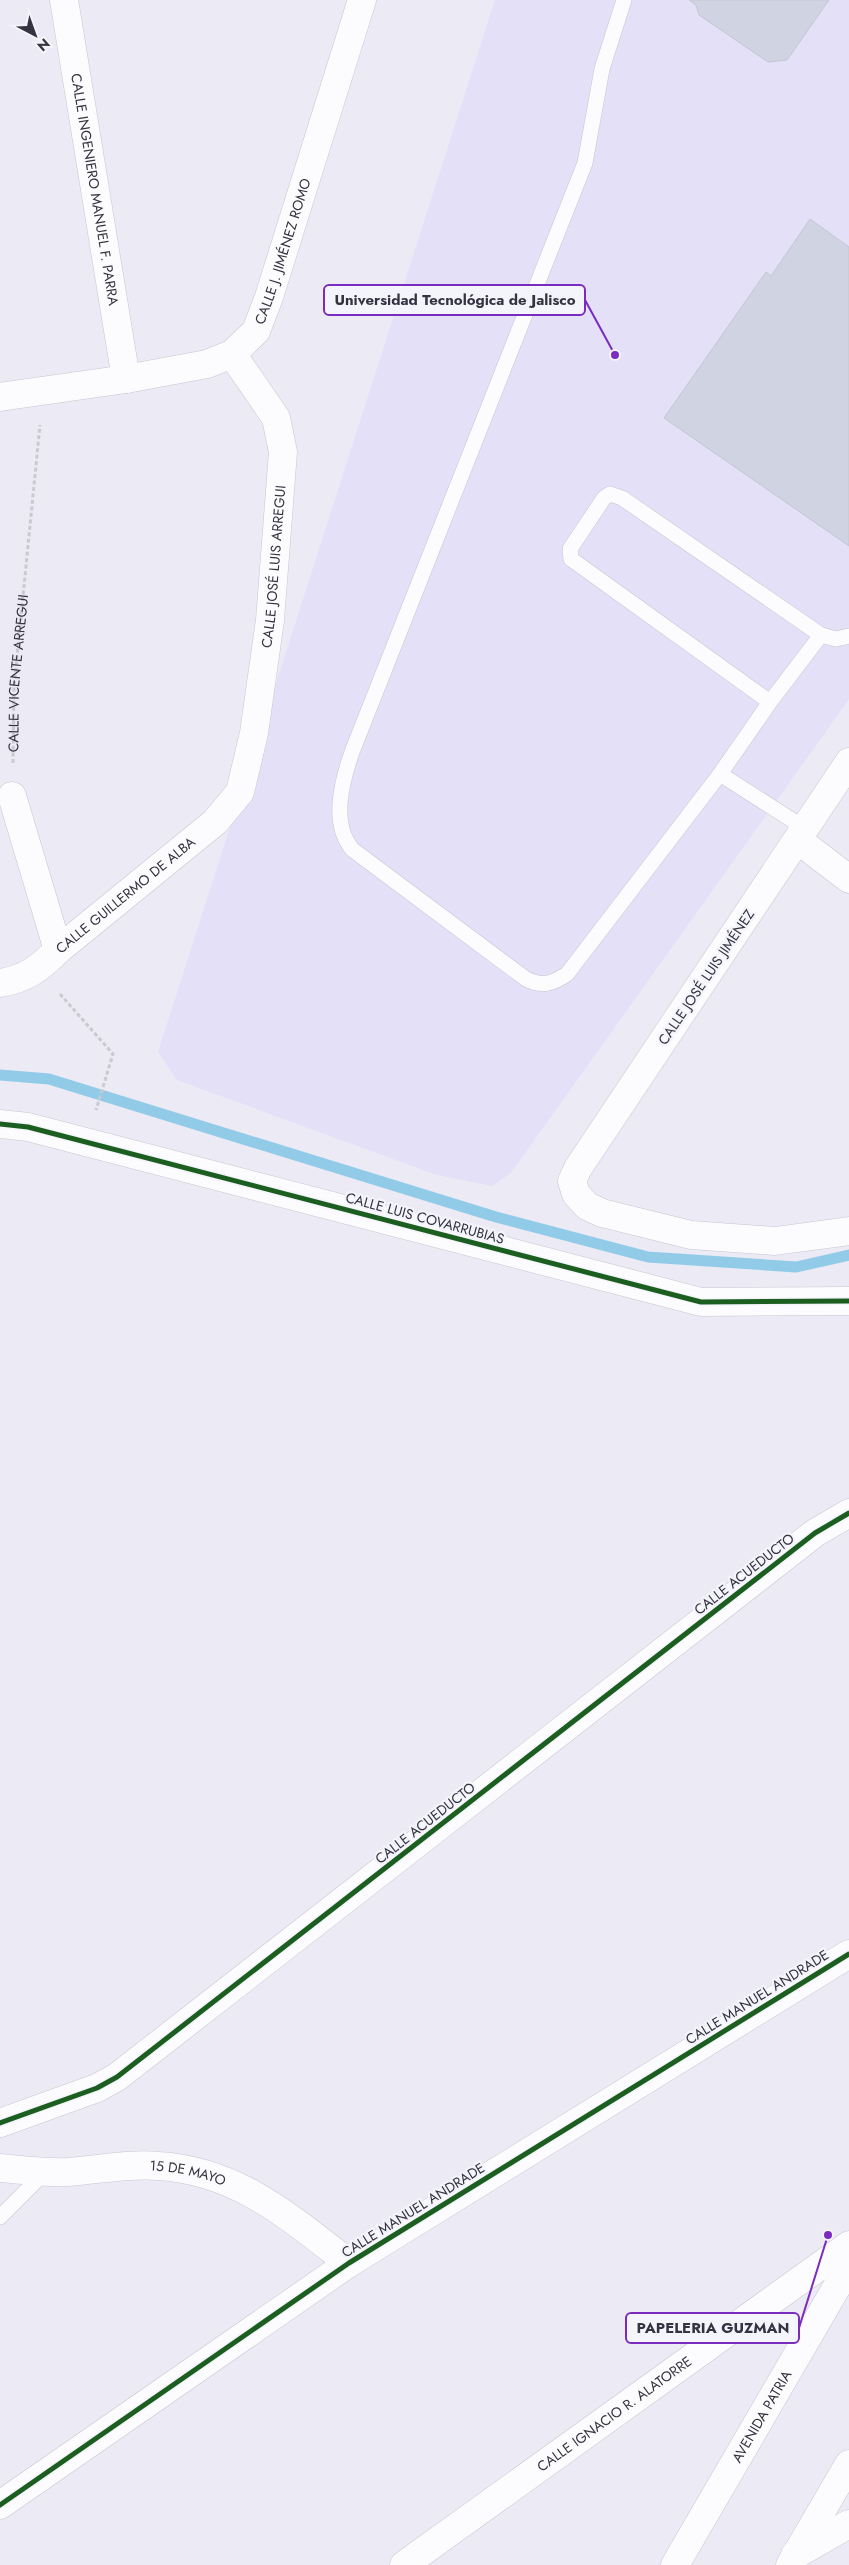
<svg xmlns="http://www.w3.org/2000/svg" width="849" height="2565" font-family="Jost,sans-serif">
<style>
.built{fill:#e3e0f8}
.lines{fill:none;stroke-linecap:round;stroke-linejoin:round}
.stream{stroke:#92cbe8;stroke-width:11}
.building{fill:#d0d4e2;stroke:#c3c6d1}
.service-casing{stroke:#c7c6d1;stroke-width:16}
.minor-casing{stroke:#c7c6d1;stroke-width:29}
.tertiary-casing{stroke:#c7c6d1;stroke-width:29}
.path{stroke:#cbcacf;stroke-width:3;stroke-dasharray:4 2.5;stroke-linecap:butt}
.service{stroke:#fcfcfe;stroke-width:15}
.minor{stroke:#fcfcfe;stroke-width:28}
.tertiary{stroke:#fcfcfe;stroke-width:28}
.cycleway-casing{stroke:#f4f4fb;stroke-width:8}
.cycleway{stroke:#1b5e20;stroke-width:5}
.labels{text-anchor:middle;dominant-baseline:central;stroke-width:4.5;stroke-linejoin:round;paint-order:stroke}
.street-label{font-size:14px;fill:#353341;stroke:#f4f4fb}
.leader{fill:none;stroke:#7b2cbf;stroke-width:2}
.callout-dot{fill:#7b2cbf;stroke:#f4f4fb;stroke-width:2}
.callout{fill:#f4f4fb;stroke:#7b2cbf;stroke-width:2}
.callout-label{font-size:15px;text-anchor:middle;font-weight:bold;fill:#353341}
</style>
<rect width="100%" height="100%" fill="#ebeaf5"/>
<!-- built -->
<polygon class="built" points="495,0 849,0 849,699 511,1173 492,1186 437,1175 177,1080 158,1052"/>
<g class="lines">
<!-- stream -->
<polyline class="stream" points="0,1075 49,1079 496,1217 648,1257 796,1267 849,1255"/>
</g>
<!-- building -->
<g class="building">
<polygon points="689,0 829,0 787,60 768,62 699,15 696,5"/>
<polygon points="810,219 849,247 849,546 664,418 766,272 771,276"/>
</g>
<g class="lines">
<defs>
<g id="service">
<path d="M624,0l-22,69 -17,94 -233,589c-10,29 -22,72 1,98l173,129c16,8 26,5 41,-5l153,-200"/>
<polyline points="821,635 836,639 849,636"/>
<polyline points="770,702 571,559 570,549 604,498 610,494 622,498 821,635 770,702 720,774 806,829"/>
<polyline points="0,2217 45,2172"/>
</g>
<g id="minor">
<path id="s2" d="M64,0l62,379"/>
<path id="s3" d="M0,397l126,-18 81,-15 25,-10 24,-23 13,-34 93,-297"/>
<polyline points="849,762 578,1168 572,1181 576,1194 587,1206 602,1213 691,1235 775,1241 849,1231"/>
<polyline points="12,796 58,950"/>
<polyline points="798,840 849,879"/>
<path id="s4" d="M0,983c26,-4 40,-15 58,-33l157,-128 25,-30 14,-59 16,-113 13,-168 -7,-34 -44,-64"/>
<polyline points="0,2123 97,2088 117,2077 815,1533 849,1513"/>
<path id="s5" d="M0,2168c23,2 45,5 68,4 30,-2 62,-9 91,-6 79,5 130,51 190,97"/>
<polyline points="0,2505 349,2263 849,1954"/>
<polyline points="795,2555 849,2524"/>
<path id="s6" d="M404,2565l445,-320"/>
</g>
<g id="tertiary">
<polyline points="0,1124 28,1127 701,1302 849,1301"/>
<path id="s7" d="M675,2565l174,-299"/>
<polyline points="790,2565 849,2464"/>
</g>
</defs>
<!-- service casing -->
<use href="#service" class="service-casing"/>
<!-- minor casing -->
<use href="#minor" class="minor-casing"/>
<!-- tertiary casing -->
<use href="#tertiary" class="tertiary-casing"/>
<!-- path -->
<g class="path">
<path id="s1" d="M13,763l1,-76 26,-262"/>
<polyline points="60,994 113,1054 96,1110"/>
</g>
<!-- service -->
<use href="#service" class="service"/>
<!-- minor -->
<use href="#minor" class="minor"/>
<!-- tertiary -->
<use href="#tertiary" class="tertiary"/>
<defs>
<g id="cycleway">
<polyline points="0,1124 28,1127 701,1302 849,1301"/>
<polyline points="0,2123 97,2088 117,2077 815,1533 849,1513"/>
<polyline points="0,2505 349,2263 849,1954"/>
</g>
</defs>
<!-- cycleway casing -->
<use href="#cycleway" class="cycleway-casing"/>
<!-- cycleway -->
<use href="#cycleway" class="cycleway"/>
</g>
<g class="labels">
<!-- street labels -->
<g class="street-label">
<text stroke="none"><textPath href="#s2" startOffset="192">CALLE INGENIERO MANUEL F. PARRA</textPath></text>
<text stroke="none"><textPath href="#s3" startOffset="354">CALLE J. JIMÉNEZ ROMO</textPath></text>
<text stroke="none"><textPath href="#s4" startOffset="538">CALLE JOSÉ LUIS ARREGUI</textPath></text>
<text stroke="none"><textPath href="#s1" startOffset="90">CALLE VICENTE ARREGUI</textPath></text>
<text stroke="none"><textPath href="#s4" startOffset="155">CALLE GUILLERMO DE ALBA</textPath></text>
<text transform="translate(706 977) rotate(-56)">CALLE JOSÉ LUIS JIMÉNEZ</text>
<text transform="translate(425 1218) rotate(15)">CALLE LUIS COVARRUBIAS</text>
<text transform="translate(744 1574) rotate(-38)">CALLE ACUEDUCTO</text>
<text transform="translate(425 1823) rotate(-38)">CALLE ACUEDUCTO</text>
<text transform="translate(757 1997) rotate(-32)">CALLE MANUEL ANDRADE</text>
<text stroke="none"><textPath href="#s5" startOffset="189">15 DE MAYO</textPath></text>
<text transform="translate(413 2210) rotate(-32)">CALLE MANUEL ANDRADE</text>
<text stroke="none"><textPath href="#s6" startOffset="259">CALLE IGNACIO R. ALATORRE</textPath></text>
<text stroke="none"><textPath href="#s7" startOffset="172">AVENIDA PATRIA</textPath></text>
</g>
</g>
<!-- callouts -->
<path class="leader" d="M615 355L585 300M828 2235L799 2328"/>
<g class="callout-dot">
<circle cx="615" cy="355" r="5"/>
<circle cx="828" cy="2235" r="5"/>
</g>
<g class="callout">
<rect x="324" y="285" width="261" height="30" rx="5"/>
<rect x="626" y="2313" width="173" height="30" rx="5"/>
</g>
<g class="callout-label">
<text x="455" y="305">Universidad Tecnológica de Jalisco</text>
<text x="713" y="2333">PAPELERIA GUZMAN</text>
</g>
<!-- north arrow -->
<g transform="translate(35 35) rotate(139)" stroke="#f4f4fb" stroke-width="4" paint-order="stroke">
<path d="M0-4L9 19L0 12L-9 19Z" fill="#353341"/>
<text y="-8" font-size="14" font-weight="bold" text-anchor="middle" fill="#353341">N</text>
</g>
</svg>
